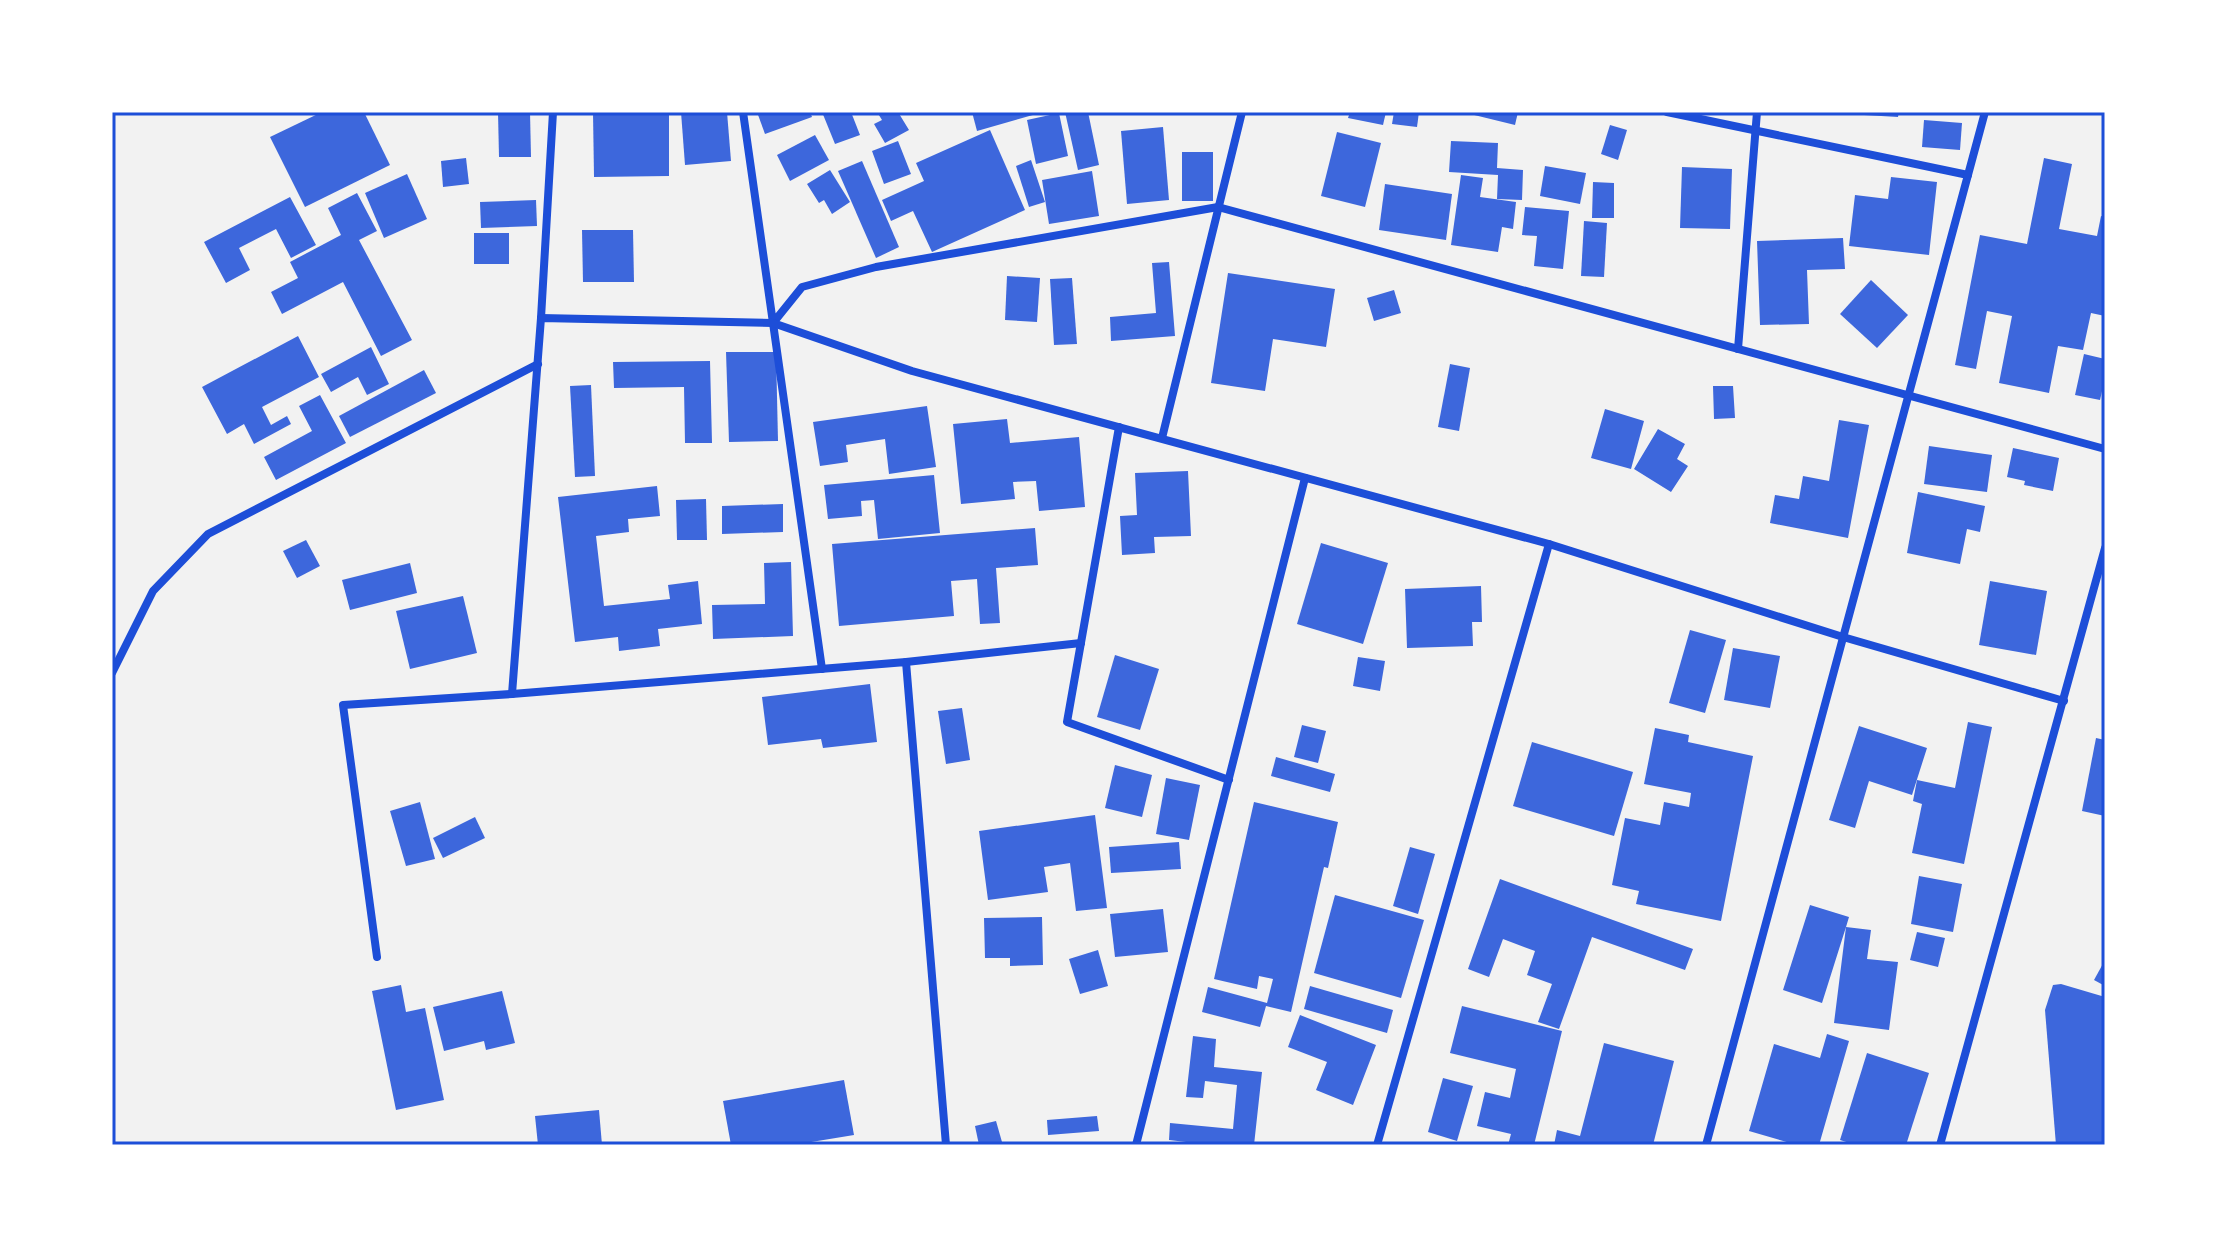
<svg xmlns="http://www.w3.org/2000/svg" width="2217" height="1257" font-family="'Roboto Condensed',sans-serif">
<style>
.building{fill:#3d67dc}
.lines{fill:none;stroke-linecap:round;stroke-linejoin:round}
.minor{stroke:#1d4ed8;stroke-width:8}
.neatline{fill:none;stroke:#1d4ed8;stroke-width:3}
</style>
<rect width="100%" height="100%" fill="#f2f2f2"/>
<!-- building -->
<g class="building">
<polygon points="322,112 364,112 390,165 305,207 270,137"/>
<polygon points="498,112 530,112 531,157 499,157"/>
<polygon points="593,112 669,112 669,176 594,177"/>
<polygon points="681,112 727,112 731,161 685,165"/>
<polygon points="757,112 810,112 812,117 765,134"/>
<polygon points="822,112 851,112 860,135 835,144"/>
<polygon points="877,112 898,112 909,130 885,143 874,124 882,120"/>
<polygon points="972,112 1039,112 1040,113 977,131"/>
<polygon points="1065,112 1088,112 1099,165 1078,170"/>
<polygon points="1350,112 1386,112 1383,125 1348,118"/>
<polygon points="1394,112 1419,112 1417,127 1392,124"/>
<polygon points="1462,112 1518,112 1515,125"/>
<polygon points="1847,112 1899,112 1898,117 1847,114"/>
<polygon points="1059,113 1068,156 1036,164 1027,120"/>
<polygon points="1924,120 1962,123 1960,150 1922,147"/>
<polygon points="1610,125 1627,130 1618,160 1601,154"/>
<polygon points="1163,127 1169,200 1127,204 1121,131"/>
<polygon points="990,130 1025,210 932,252 913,211 891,221 882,200 924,181 916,163"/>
<polygon points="1337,132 1381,143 1365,207 1321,196"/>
<polygon points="815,135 829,160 790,181 777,155"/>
<polygon points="898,141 911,174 884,184 872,151"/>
<polygon points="1451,141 1498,143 1497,168 1523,170 1522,200 1497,199 1498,175 1449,172"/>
<rect x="1182" y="152" width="31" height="49"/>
<polygon points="466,158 469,184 443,187 441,161"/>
<polygon points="2044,158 2072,164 2059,229 2097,236 2101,216 2105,217 2105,316 2091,313 2083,350 2058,346 2049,393 1999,383 2012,316 1987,311 1976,369 1955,365 1980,235 2027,244"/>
<polygon points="1031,160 1045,202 1029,207 1016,166"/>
<polygon points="862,161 899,247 876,258 838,171"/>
<polygon points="1545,166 1586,173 1580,204 1540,196"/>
<polygon points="1682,167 1732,169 1730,229 1680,228"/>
<polygon points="830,170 850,202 832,214 824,200 819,203 807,184"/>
<polygon points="1092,171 1099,216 1049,224 1042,180"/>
<polygon points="407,174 427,219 384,238 365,193"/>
<polygon points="1461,175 1483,178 1480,197 1516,202 1513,229 1502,227 1498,252 1451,245"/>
<polygon points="1891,177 1937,182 1929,255 1849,246 1855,195 1888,199"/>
<polygon points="1593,182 1614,183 1614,218 1592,218"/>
<polygon points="1385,184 1452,194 1446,240 1379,230"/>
<polygon points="357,193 377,231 359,240 412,340 381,356 343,282 282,314 271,292 298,278 290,262 341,235 328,208"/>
<polygon points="290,197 316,245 291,258 276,229 239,248 250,270 226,283 204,242"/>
<polygon points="536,200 537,226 481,228 480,202"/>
<polygon points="1525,207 1569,211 1563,269 1534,266 1537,236 1522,235"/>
<polygon points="1584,221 1607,223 1604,277 1581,276"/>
<polygon points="582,230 633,230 634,282 583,282"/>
<rect x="474" y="233" width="35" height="31"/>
<polygon points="1843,238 1845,269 1807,270 1809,324 1760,325 1757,241"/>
<polygon points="1169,262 1175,336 1111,341 1110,317 1156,313 1152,263"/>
<polygon points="1228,273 1335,289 1326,347 1273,339 1265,391 1211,383"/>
<polygon points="1007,276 1040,278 1037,322 1005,320"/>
<polygon points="1072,278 1077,344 1054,345 1050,279"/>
<polygon points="1871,280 1908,315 1877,348 1840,314"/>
<polygon points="1394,290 1401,313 1374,321 1367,298"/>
<polygon points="298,336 319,377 262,407 271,425 287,416 291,424 254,444 244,424 227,434 202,387"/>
<polygon points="371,347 389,384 367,395 358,377 331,392 321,374"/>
<polygon points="726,352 776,352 778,441 729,442"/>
<polygon points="2084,354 2105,359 2105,378 2100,400 2075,395"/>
<polygon points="710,361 712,443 685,443 684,387 614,388 613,362"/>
<polygon points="1450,364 1470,368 1459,431 1438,427"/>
<polygon points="424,370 436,393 350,437 339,416"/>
<polygon points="591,385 595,476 575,477 570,386"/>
<polygon points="1713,386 1733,386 1735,418 1714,419"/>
<polygon points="320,395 346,443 276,480 264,457 312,431 299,406"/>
<polygon points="927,406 936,467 889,474 885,439 846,445 848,462 820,466 813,422"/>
<polygon points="1605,409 1644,421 1631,469 1591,458"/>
<polygon points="1007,419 1010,443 1079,437 1085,507 1039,511 1036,481 1013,482 1015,499 961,504 953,424"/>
<polygon points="1839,420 1869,425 1848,538 1770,523 1775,495 1799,499 1803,476 1829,481"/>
<polygon points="1658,429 1685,444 1677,459 1688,466 1671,492 1634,469"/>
<polygon points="1929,446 1992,455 1987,492 1924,484"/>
<polygon points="2013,448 2059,458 2053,491 2024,485 2025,481 2007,477"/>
<polygon points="1188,471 1191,536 1154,537 1155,553 1122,555 1120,516 1137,515 1135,473"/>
<polygon points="934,475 940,533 878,539 874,500 861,501 862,516 828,519 824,485"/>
<polygon points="657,486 660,516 628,519 629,532 596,536 604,606 670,599 668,585 698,581 702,624 658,629 660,646 619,651 618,637 575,642 558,497"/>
<polygon points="1918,492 1985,506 1980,532 1967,529 1960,564 1907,553"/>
<polygon points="706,499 707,540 677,540 676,500"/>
<polygon points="783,504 783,532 722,534 722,506"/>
<polygon points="1035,528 1038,565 996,568 1000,623 980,624 977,579 951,581 954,616 839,626 832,544"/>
<polygon points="306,540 320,566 297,578 283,551"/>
<polygon points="1321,543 1388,563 1363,644 1297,624"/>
<polygon points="791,562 793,636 713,639 712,605 765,604 764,563"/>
<polygon points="410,563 417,593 350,610 342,580"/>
<polygon points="1990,581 2047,591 2036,655 1979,645"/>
<polygon points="1481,586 1482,622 1472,622 1473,646 1407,648 1405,589"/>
<polygon points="463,596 477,653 410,669 396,611"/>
<polygon points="1690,630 1726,640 1705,713 1669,703"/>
<polygon points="1733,648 1780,656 1770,708 1724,700"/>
<polygon points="1115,655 1159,669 1140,730 1097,717"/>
<polygon points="1358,657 1385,661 1380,691 1353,686"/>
<polygon points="870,684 877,742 823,748 821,739 768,745 762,697"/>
<polygon points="962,708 970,760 946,764 938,711"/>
<polygon points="1968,722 1992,727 1964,864 1912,853 1922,804 1913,801 1917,780 1955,788"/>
<polygon points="1302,725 1326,731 1318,763 1294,757"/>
<polygon points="1859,726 1927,748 1912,795 1869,781 1855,828 1829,820"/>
<polygon points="1655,728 1689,735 1688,742 1753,756 1721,921 1636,904 1639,891 1612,885 1625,818 1660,825 1664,802 1689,807 1691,793 1644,784"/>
<polygon points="2096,738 2105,740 2105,816 2082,811"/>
<polygon points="1532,742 1633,772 1614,836 1513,806"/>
<polygon points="1276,757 1335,774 1330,792 1271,776"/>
<polygon points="1115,765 1152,775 1142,817 1105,808"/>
<polygon points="1166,778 1200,785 1189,840 1156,834"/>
<polygon points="420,802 435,859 406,866 390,811"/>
<polygon points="1254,802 1338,822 1328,868 1324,867 1291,1012 1266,1006 1260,1027 1202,1012 1208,987 1267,1003 1273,979 1259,976 1257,989 1214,979"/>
<polygon points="1095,815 1107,908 1076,911 1070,863 1044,867 1048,892 988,900 979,831"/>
<polygon points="475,817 485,838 443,858 433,838"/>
<polygon points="1179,842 1181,869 1111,873 1109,847"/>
<polygon points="1410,847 1435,854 1418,914 1393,906"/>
<polygon points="1919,876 1962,884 1953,932 1911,924"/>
<polygon points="1500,879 1693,949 1685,970 1592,937 1559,1029 1538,1022 1552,984 1527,975 1535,951 1503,939 1489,977 1468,969"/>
<polygon points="1335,895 1424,920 1401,998 1314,973"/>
<polygon points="1810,905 1849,917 1846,927 1871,930 1867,959 1898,962 1889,1030 1834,1023 1846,927 1822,1003 1783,990"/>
<polygon points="1163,909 1168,952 1115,957 1110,914"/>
<polygon points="1042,917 1043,965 1010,966 1010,958 985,958 984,918"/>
<polygon points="1917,932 1945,938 1938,967 1910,960"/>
<polygon points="1098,950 1108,986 1080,994 1069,959"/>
<polygon points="2105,960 2105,986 2094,980"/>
<polygon points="2061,984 2105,997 2105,1145 2056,1145 2045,1010 2053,985"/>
<polygon points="401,985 406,1012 425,1008 444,1100 396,1110 372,991"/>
<polygon points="1310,986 1393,1010 1387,1033 1304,1009"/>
<polygon points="502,991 515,1043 486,1050 484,1041 444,1051 433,1007"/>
<polygon points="1462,1006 1562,1031 1534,1145 1508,1145 1511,1134 1477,1126 1485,1092 1510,1098 1516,1069 1450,1053"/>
<polygon points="1300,1015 1376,1045 1353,1105 1316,1090 1327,1062 1288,1047"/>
<polygon points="1827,1034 1849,1041 1819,1145 1797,1145 1749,1131 1774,1044 1820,1058"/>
<polygon points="1193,1036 1216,1039 1214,1067 1262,1072 1254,1145 1212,1145 1169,1140 1170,1123 1233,1129 1237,1085 1205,1081 1203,1098 1186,1097"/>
<polygon points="1604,1043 1674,1061 1653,1145 1554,1145 1557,1130 1580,1136"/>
<polygon points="1867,1053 1929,1073 1906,1145 1856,1145 1840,1140"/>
<polygon points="1443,1078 1473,1086 1457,1141 1428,1132"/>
<polygon points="844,1080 854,1135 793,1145 731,1145 723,1101"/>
<polygon points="599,1110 602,1145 538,1145 535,1116"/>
<polygon points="1097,1116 1099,1131 1048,1135 1047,1120"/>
<polygon points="996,1121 1002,1142 979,1145 975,1126"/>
</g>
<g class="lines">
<!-- minor -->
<g class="minor">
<polyline points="743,112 773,323 802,287 876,267 1218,207 2105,449"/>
<polyline points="1667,112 1968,175"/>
<polyline points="541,318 553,112"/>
<polyline points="773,323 822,669"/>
<polyline points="1738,349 1757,112"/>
<polyline points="1119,427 1067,722 1229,780"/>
<polyline points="1162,438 1242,112"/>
<polyline points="906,662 1081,643"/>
<polyline points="112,673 153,591 208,534 538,364"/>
<polyline points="512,694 541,318 773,323 912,371 1549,544 1843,637 2064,701"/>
<polyline points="377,957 343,705 512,694 906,662 946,1145"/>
<polyline points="1136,1145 1305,478"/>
<polyline points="1377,1145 1549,544"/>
<polyline points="1706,1145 1985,112"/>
<polyline points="1940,1145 2105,548"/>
</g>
</g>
<!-- border -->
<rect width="2217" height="1257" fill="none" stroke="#ffffff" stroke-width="228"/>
<rect x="114" y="114" width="1989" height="1029" class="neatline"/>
</svg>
